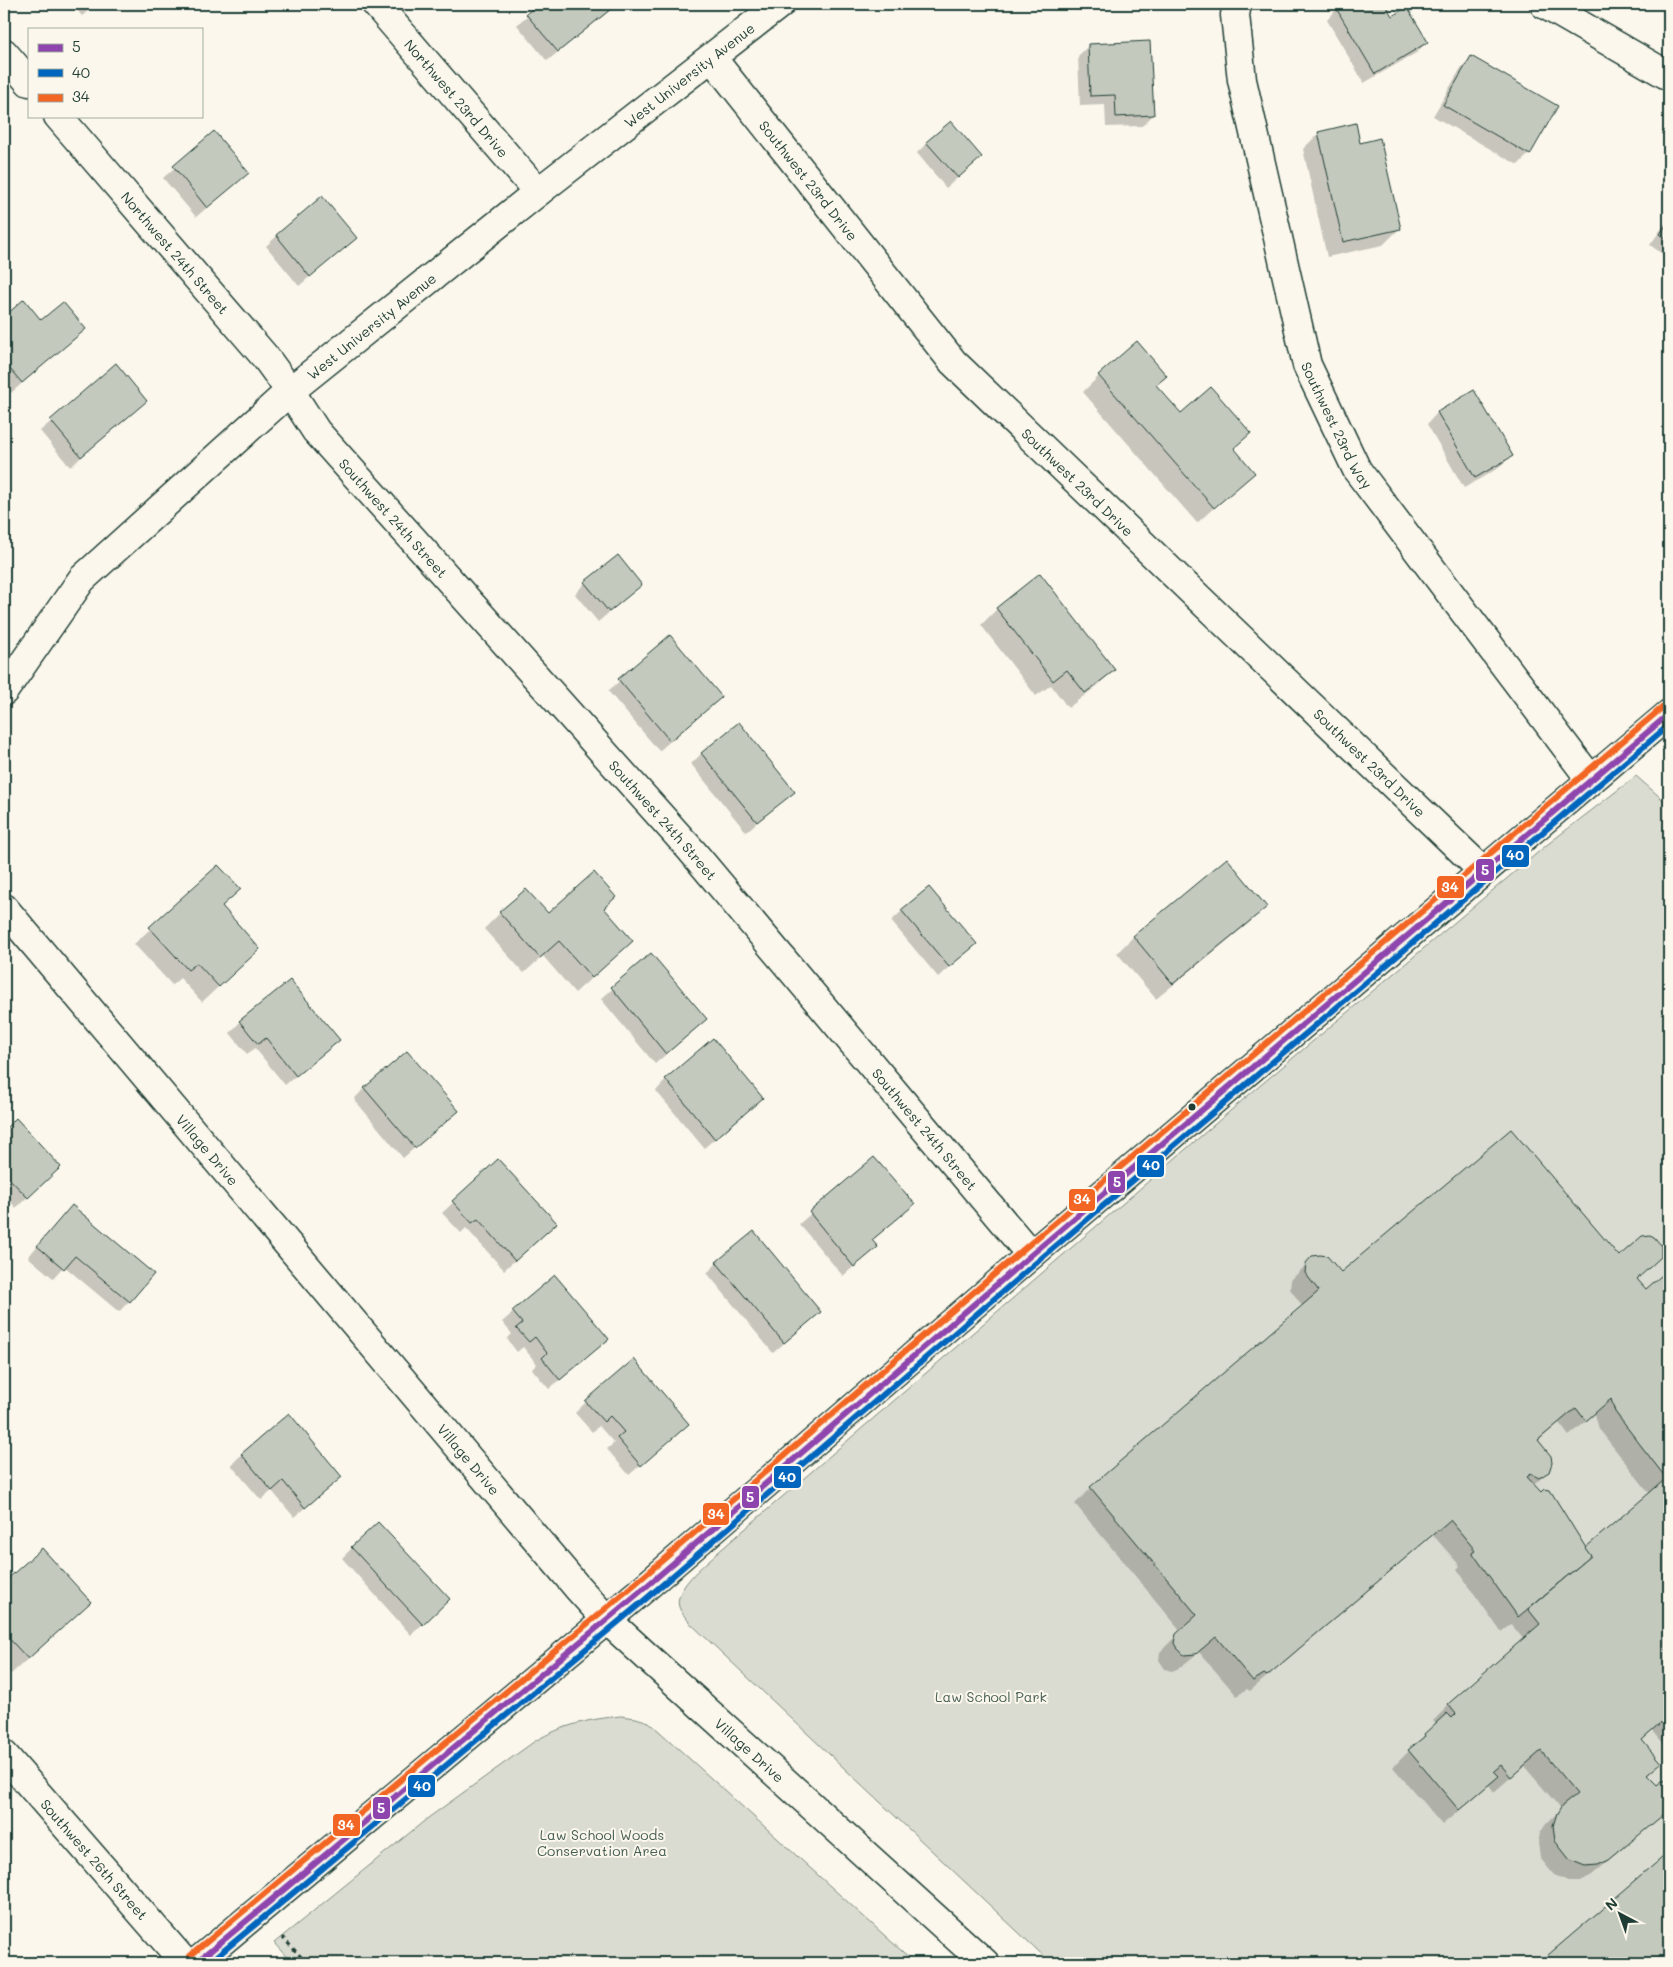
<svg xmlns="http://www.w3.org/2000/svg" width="1673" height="1967" font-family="Mali,sans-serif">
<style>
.green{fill:#dbdcd1;stroke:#7d8c82}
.shadow{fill:#0003;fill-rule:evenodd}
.building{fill:#c4c9be;stroke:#1f3d34}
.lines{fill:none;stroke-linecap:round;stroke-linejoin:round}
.minor-casing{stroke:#1f3d34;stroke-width:31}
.secondary-casing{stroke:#1f3d34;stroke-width:31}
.primary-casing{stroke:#1f3d34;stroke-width:31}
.path{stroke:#1f3d34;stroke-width:3;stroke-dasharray:4 4;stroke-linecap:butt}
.minor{stroke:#fbf7ec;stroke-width:28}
.secondary{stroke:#fbf7ec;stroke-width:28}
.primary{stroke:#fbf7ec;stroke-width:28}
.bus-1-casing{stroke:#fbf7ec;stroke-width:10}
.bus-2-casing{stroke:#fbf7ec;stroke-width:10}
.bus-3-casing{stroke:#fbf7ec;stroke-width:10}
.bus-1{stroke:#8e44ad;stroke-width:6}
.bus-2{stroke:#0065bd;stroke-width:6}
.bus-3{stroke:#f26522;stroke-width:6}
.bus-dot{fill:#1f3d34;stroke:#fbf7ec;stroke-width:2}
.labels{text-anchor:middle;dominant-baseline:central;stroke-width:4;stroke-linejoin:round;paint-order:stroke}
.street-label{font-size:14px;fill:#1f3d34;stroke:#fbf7ec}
.park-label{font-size:14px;fill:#455d53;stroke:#fbf7ec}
.line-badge{stroke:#fbf7ec;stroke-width:2}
.badge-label{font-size:14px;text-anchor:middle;font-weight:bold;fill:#fff}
</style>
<rect width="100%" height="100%" fill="#fbf7ec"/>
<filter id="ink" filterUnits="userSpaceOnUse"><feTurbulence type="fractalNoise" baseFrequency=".02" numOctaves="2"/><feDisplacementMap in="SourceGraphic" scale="10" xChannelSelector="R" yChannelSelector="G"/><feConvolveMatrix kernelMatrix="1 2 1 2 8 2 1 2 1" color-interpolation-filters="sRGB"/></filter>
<g filter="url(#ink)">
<!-- green -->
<g class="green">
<path d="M1636,776l33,29v1158h-618l-361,-340c-3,-4 -9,-10 -11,-16 -6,-18 26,-43 37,-53l528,-455 304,-255z"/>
<path d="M621,1716l15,2 13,4 266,241h-623l-18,-20 154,-125 107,-77c28,-16 54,-22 86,-25z"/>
</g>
<!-- shadow -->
<g class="shadow">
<polygon points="72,4 96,4 82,16"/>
<polygon points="540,4 618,4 547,61 517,25"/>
<polygon points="1347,4 1383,4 1392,18 1427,42 1416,53 1364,83 1327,20 1337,9"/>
<polygon points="1089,45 1153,115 1142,126 1106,127 1105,105 1080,106 1078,56"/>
<polygon points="1471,57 1529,154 1518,165 1433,116 1461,68"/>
<polygon points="214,133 247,173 196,217 163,178"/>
<polygon points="1319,133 1359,144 1399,229 1383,245 1327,257 1303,149"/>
<polygon points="927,143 970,167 946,188 917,153"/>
<polygon points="1669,218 1669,259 1650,245"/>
<polygon points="277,236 355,238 299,286 266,246"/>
<polygon points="24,301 41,321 84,329 11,393 4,385 4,318"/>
<polygon points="116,365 146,401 70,467 40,431"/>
<polygon points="1099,376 1155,385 1181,415 1249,433 1233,449 1253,473 1197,523 1083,392"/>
<polygon points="1474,392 1511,456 1500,467 1464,488 1427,424 1437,413"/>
<polygon points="585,583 641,585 598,622 575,594"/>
<polygon points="997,609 1113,670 1097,686 1068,708 1051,685 1036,696 981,625"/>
<polygon points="670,637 721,697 659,751 608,691"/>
<polygon points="701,754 793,791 746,832 691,764"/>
<polygon points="1226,860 1265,907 1249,923 1156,999 1117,953 1133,937"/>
<polygon points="218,866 221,907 242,965 202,1002 180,978 172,985 134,944"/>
<polygon points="603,909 632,941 575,993 543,956 524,973 484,929 500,913 548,915"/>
<polygon points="902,911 975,944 938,977 891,921"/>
<polygon points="651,955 706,1019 655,1064 601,999"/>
<polygon points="240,1022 327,1050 285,1085 255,1048 247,1054 230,1033"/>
<polygon points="666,1080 762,1098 704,1148 656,1091"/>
<polygon points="364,1089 457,1111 403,1158 354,1099"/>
<polygon points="16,1120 49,1177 16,1208 4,1194 4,1131"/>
<polygon points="874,1159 902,1214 871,1241 876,1247 843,1276 799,1224"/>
<polygon points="498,1161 544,1234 504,1270 466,1228 461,1233 442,1213"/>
<polygon points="62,1217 129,1301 119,1312 64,1266 53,1278 28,1257"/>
<path d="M1313,1258l28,16 295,5 10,12 23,-20v479l-16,-19 -12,10 19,22 -13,13 10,11 6,-6 6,6v23l-77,65 -11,6h-12l-15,-6 -14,-17 -2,-15 2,-10 6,-9 15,-15 -37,-43 -30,26 -5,-7 -47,40 -49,-58 43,-43 -3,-3 16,-16 75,-65 -13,-16 -10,8 -44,-63 3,-3 -27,-31 -183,156 -3,-2 -10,7 -38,-44 -21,17 -7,2 -6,-2 -6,-9 1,-8 21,-21 -106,-127 16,-16 212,-181 -13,-18 1,-9zM1595,1414l4,15 51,65 -65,56 -52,-64 15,-15 -11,-29 22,-19 10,13z"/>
<polygon points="717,1263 820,1312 773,1353 707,1273"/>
<polygon points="555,1277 607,1339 549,1389 532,1369 537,1364 523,1347 517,1352 507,1339 512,1334 502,1322"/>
<polygon points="586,1402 688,1424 629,1475 607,1449 614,1443 599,1426 592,1432 575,1413"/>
<polygon points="242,1454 341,1477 294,1517 272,1491 261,1500 231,1465"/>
<polygon points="352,1548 438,1610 411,1635 342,1558"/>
<polygon points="42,1549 74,1617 11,1674 4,1667 4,1584"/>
<polygon points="1669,1854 1669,1963 1541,1963"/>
</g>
<!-- building -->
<g class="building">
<polygon points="538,4 617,4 558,52 526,14"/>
<polygon points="1344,4 1385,4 1392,16 1407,7 1428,42 1375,74 1336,8"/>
<polygon points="1150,41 1154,115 1116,117 1115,95 1090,96 1088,44"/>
<polygon points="1471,56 1558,106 1530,155 1443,105"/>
<polygon points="951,121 982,157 958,178 926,142"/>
<polygon points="1356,123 1360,143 1380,138 1401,229 1343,242 1318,132"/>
<polygon points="214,131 249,173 207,208 173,166"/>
<polygon points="322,196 357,238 310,277 276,235"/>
<polygon points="1669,221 1669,241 1660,234"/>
<polygon points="24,299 41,320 63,302 86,329 22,383 4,362 4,317"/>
<polygon points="1137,341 1167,376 1156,385 1181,413 1211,387 1251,433 1234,448 1255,473 1214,508 1098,375"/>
<polygon points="116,363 147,401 81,457 50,420"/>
<polygon points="1474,390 1513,456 1475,478 1437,412"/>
<polygon points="618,555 642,585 609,612 584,582"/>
<polygon points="1040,573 1115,670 1085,693 1067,670 1053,681 996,608"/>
<polygon points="670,635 722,697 670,741 618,679"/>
<polygon points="739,722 795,792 757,822 701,753"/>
<polygon points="1227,858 1267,907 1173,984 1133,936"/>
<polygon points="218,865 241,889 222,906 260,949 219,987 197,963 188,970 149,927"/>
<polygon points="594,872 616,897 604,908 633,941 592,978 559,941 540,958 499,912 526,889 548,913"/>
<polygon points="929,887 977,944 949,967 901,910"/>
<polygon points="651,953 707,1019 666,1054 611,987"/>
<polygon points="290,980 340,1040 296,1076 266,1038 258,1044 239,1021"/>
<polygon points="713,1038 763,1098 715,1139 665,1079"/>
<polygon points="407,1051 459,1111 415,1148 364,1088"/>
<polygon points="16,1118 61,1167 28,1198 4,1173 4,1130"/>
<polygon points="1511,1129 1619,1256 1642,1236 1650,1235 1654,1237 1661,1245 1661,1257 1637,1279 1646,1289 1669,1269 1669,1476 1666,1478 1615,1412 1611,1399 1586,1421 1576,1408 1538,1440 1551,1456 1552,1463 1549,1472 1539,1478 1531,1474 1527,1477 1541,1492 1544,1489 1550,1490 1591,1556 1518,1617 1472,1552 1475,1550 1450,1520 1267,1676 1264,1674 1253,1681 1216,1637 1196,1654 1184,1655 1176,1647 1174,1643 1176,1634 1197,1615 1090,1487 1319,1291 1305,1273 1306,1263 1312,1256 1320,1255 1327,1256 1341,1272"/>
<polygon points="874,1157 915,1204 872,1240 878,1247 854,1267 809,1212"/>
<polygon points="498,1159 557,1223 515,1261 478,1219 472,1223 452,1201"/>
<polygon points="72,1205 154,1274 130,1302 75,1256 64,1269 37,1246"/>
<polygon points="754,1231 821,1312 784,1343 716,1262"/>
<polygon points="555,1275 609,1339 560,1380 542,1358 547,1353 535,1337 529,1342 516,1328 522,1323 512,1311"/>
<polygon points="634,1359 689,1424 641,1466 617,1438 624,1432 610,1416 604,1422 585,1401"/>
<polygon points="289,1413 342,1477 305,1508 283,1481 272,1491 241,1454"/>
<polygon points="1669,1476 1669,1716 1642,1740 1661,1763 1647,1775 1657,1785 1664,1779 1669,1785 1669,1810 1609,1860 1598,1865 1585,1866 1570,1860 1555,1841 1553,1826 1556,1816 1562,1806 1577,1794 1541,1751 1511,1777 1501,1765 1494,1771 1499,1776 1459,1810 1408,1750 1425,1736 1424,1734 1447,1713 1452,1718 1456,1714 1448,1704 1540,1624 1528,1609 1591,1556 1585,1548"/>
<polygon points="378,1522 450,1599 423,1625 351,1547"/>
<polygon points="42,1548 91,1602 28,1659 4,1633 4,1582"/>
<polygon points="1669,1852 1669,1963 1544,1963 1541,1961"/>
</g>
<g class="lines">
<defs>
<g id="minor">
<path id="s1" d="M376,4l162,188"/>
<path id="s2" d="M1237,4l-2,11 7,65 65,285 50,105 234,310"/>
<polyline points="1544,4 1669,76"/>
<polyline points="4,53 29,82"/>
<path id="s3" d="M712,58l241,304 530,509"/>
<path id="s4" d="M58,116l208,242 24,33 26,40 375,419 340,405"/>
<path id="s5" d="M4,908l573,679 29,32 48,44 331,300"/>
<path id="s6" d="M4,1755l181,208"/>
</g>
<polyline id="secondary" points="196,1963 641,1591 1031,1255 1669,714"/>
<g id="primary">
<path id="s7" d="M4,691l78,-112 208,-188 248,-199 242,-188"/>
</g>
</defs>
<!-- minor casing -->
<use href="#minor" class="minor-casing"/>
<!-- secondary casing -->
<use href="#secondary" class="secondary-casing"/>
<!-- primary casing -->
<use href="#primary" class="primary-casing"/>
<!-- path -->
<polyline class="path" points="282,1937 307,1963"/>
<!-- minor -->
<use href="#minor" class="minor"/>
<!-- secondary -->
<use href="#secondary" class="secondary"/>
<!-- primary -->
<use href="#primary" class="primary"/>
<defs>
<polyline id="bus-1" points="196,1963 641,1591 1031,1255 1669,714"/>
<polyline id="bus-2" points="209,1963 647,1598 1037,1262 1669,725"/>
<polyline id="bus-3" points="190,1956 635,1584 1025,1248 1663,707"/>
</defs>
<!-- bus-1 casing -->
<use href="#bus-1" class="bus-1-casing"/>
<!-- bus-2 casing -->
<use href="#bus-2" class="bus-2-casing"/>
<!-- bus-3 casing -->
<use href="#bus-3" class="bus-3-casing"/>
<!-- bus-1 -->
<use href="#bus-1" class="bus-1"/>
<!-- bus-2 -->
<use href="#bus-2" class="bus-2"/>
<!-- bus-3 -->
<use href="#bus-3" class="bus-3"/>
</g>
</g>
<!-- markers -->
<circle class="bus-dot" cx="1192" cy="1107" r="4.5"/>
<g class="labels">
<!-- street labels -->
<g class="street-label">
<text stroke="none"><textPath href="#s7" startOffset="926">West University Avenue</textPath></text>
<text stroke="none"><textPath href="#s1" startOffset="124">Northwest 23rd Drive</textPath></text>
<text stroke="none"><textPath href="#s3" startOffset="156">Southwest 23rd Drive</textPath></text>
<text stroke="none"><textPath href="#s4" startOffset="180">Northwest 24th Street</textPath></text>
<text stroke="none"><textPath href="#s7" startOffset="521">West University Avenue</textPath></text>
<text stroke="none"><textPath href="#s2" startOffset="436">Southwest 23rd Way</textPath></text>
<text stroke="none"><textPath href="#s3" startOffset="561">Southwest 23rd Drive</textPath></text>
<text stroke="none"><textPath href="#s4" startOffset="524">Southwest 24th Street</textPath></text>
<text stroke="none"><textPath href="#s3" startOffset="966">Southwest 23rd Drive</textPath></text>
<text stroke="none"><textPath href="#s4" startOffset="929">Southwest 24th Street</textPath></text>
<text stroke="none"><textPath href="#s4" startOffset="1334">Southwest 24th Street</textPath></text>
<text stroke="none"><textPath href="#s5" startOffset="316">Village Drive</textPath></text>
<text stroke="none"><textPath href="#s5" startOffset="721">Village Drive</textPath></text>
<text stroke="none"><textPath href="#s5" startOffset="1126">Village Drive</textPath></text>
<text stroke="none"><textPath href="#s6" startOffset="138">Southwest 26th Street</textPath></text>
</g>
<!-- park labels -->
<g class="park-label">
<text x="991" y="1696">Law School Park</text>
<text x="602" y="1834">Law School Woods<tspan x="602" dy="16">Conservation Area</tspan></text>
</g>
</g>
<g class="line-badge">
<rect x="1501" y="844" width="29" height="24" rx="5" fill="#0065bd"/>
<rect x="1475" y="858" width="20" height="24" rx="5" fill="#8e44ad"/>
<rect x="1436" y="875" width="29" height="24" rx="5" fill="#f26522"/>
<rect x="1136" y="1154" width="29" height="24" rx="5" fill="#0065bd"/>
<rect x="1107" y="1170" width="19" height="24" rx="5" fill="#8e44ad"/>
<rect x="1068" y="1188" width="28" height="24" rx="5" fill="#f26522"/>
<rect x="773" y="1465" width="29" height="24" rx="5" fill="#0065bd"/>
<rect x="741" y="1485" width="19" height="24" rx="5" fill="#8e44ad"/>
<rect x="702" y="1502" width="28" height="24" rx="5" fill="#f26522"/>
<rect x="407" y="1774" width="29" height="24" rx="5" fill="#0065bd"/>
<rect x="372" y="1796" width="19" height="24" rx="5" fill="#8e44ad"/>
<rect x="332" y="1813" width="29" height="24" rx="5" fill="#f26522"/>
</g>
<g class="badge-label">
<text x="1515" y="860">40</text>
<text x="1485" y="875">5</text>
<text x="1450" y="892">34</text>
<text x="1151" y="1170">40</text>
<text x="1117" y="1187">5</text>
<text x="1082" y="1204">34</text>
<text x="787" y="1482">40</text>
<text x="750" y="1502">5</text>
<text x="716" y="1519">34</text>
<text x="422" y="1791">40</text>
<text x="381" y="1813">5</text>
<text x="346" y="1830">34</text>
</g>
<!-- margin -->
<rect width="1673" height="1967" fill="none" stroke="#fbf7ec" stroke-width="20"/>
<rect x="10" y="10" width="1653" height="1947" fill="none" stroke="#1f3d34" stroke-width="2" filter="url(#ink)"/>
<!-- legend -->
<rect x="28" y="28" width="175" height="90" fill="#fbf7ec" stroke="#a3ada2"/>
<rect x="38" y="44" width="25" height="8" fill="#8e44ad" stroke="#a3ada2"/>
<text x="72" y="52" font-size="15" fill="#1f3d34">5</text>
<rect x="38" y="69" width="25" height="8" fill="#0065bd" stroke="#a3ada2"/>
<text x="72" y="78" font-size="15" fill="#1f3d34">40</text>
<rect x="38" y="94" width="25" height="8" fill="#f26522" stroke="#a3ada2"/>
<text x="72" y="102" font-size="15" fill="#1f3d34">34</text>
<!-- north arrow -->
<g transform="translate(1620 1914) rotate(319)" stroke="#fbf7ec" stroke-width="4" paint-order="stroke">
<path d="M0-4L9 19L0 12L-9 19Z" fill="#1f3d34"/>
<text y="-8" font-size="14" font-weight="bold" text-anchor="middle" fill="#1f3d34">N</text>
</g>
</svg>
